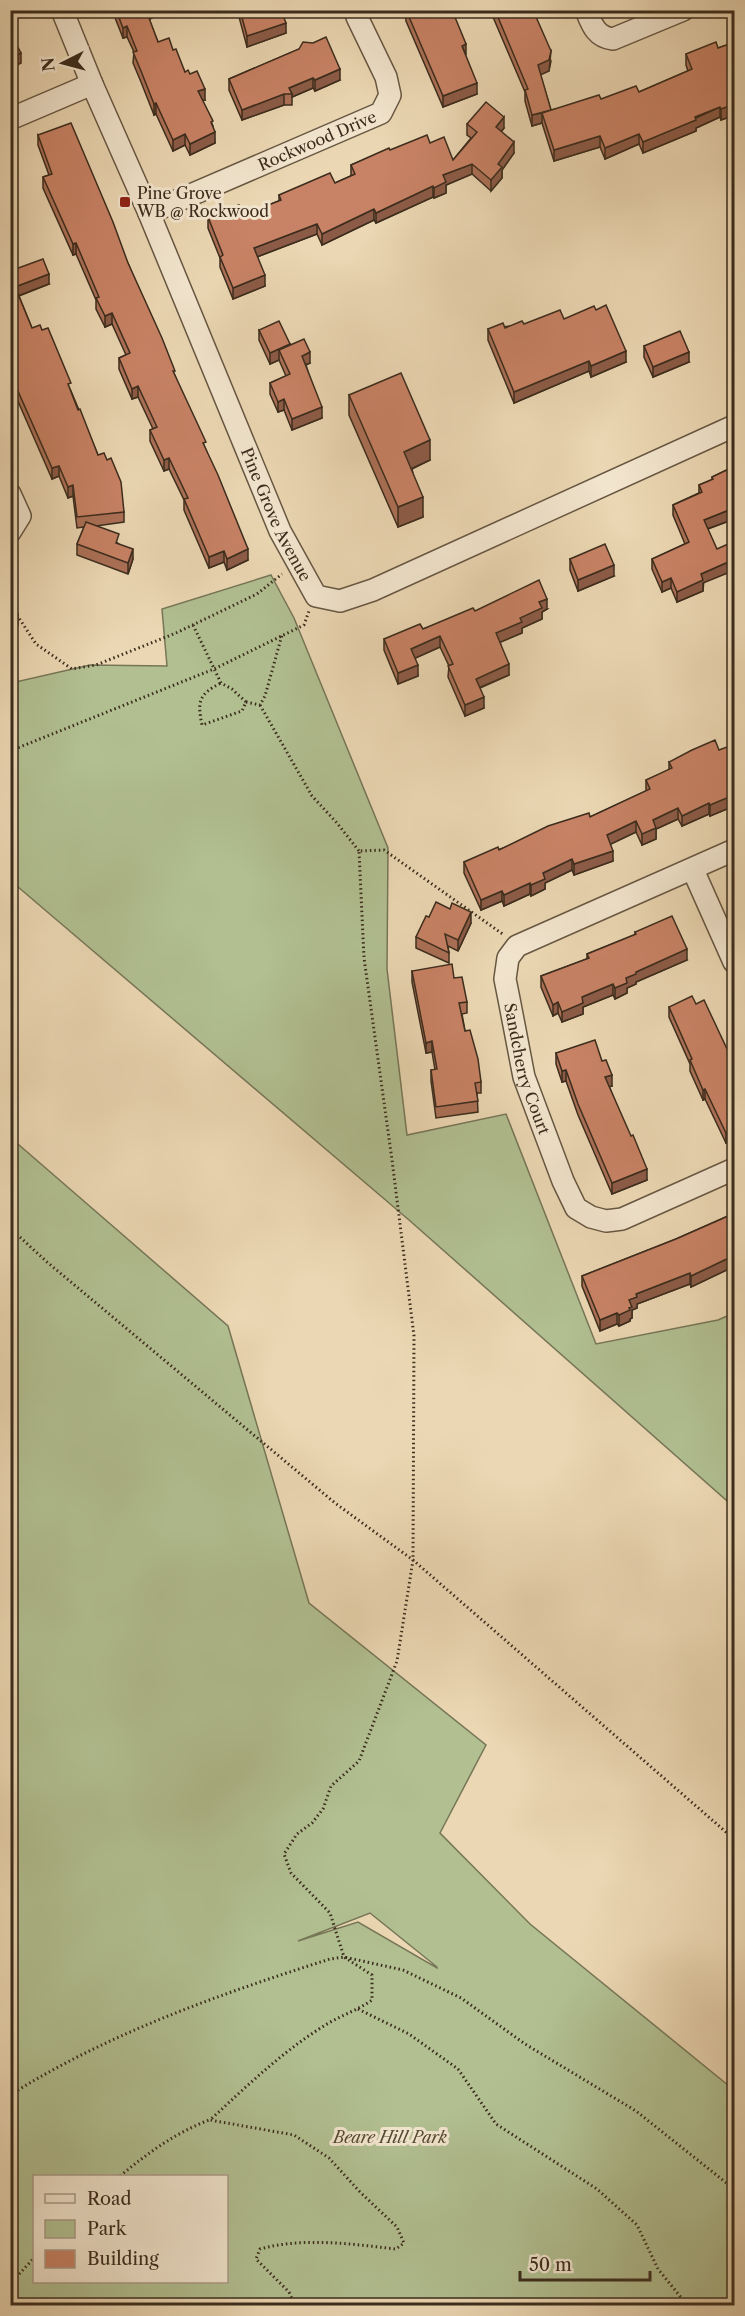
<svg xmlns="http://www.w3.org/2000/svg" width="745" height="2316" font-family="'Libre Caslon Text',serif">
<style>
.green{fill:#b1bf91;stroke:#767657;stroke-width:1.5;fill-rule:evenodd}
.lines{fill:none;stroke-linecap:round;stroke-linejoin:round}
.minor-casing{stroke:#675742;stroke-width:24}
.path{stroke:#3b2c1d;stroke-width:3;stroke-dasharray:1.5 3;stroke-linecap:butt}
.minor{stroke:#f2e5ce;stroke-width:21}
.wall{fill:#ac7057;stroke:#3b2c1d;stroke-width:1.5}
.shaded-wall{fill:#8c5b47;stroke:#3b2c1d;stroke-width:1.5}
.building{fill:#c88265;stroke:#3b2c1d;stroke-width:1.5}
.poi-dot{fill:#8f2418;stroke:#f2e5ce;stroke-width:2}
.labels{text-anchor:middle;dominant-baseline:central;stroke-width:6;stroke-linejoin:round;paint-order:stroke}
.street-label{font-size:16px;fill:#3b2c1d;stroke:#f2e5ce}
.poi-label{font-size:16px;fill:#3b2c1d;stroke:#f2e5ce;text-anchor:start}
.park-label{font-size:16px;font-style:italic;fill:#534934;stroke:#f2e5ce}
</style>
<rect width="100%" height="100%" fill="#ebd7b3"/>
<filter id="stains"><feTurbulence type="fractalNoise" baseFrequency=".00333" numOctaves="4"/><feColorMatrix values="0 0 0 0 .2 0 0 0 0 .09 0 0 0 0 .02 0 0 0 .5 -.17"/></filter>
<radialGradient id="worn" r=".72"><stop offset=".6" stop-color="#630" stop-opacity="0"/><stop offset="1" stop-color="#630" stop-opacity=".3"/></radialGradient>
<!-- green -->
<g class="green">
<polygon points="271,575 294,618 388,848 387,969 407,1135 506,1114 596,1344 718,1320 734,1313 734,1507 409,1220 11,881 11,683 90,665 167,666 162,609"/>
<path d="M11,1138l217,188 81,277 177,142 -46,88 90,91 204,166v215h-723zM370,1913l67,54v1l-79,-46 -60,19zM226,2176v106h-192v-106z"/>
</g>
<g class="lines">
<defs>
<g id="minor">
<path id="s1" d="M62,10l30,74 57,129 131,318 36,65 24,5 33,-11 361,-164"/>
<path d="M586,10c6,15 10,27 27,29l70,-29"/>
<polyline points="10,119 92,84"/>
<path id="s2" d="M149,213l232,-100 9,-18 -4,-18 -29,-60 1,-7"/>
<polyline points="10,494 20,516 10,532"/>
<path id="s3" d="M734,850l-217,96 -9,12 -3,21 4,20 15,78 39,104 13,27 15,9 15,4 16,-2 112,-50"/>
<polyline points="693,870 734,962"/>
</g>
</defs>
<!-- minor casing -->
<use href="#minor" class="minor-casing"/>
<!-- path -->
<g class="path">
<polyline points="17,615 36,644 72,669 96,665 176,633 257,594 282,574"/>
<path d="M193,625l28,58 11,6 14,13 -4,9 -40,14c-5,-24 -3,-31 19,-42"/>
<polyline points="246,702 260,705 265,696 282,635"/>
<polyline points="260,705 312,796 337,823 359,851"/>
<polyline points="10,751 214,669 304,625 309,611"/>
<polyline points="10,1228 47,1262 335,1503 413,1560 734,1839"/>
<polyline points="358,2009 409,2034 458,2069 496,2124 597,2189 637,2225 658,2269 688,2306"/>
<path d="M10,2095c99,-62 210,-101 320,-136l14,-2 59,13 58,28 64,46 111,67 98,78"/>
<path d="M120,2176c28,-23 55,-43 89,-56"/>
<polyline points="10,2284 34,2258"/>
<path d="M295,2306l-6,-14 -33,-33 4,-10c44,-12 91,-5 136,0l8,-6 -7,-16 -37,-35 -31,-34 -35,-23 -84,-15c37,-34 74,-70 117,-96 15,-9 31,-14 45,-24v-25l-28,-18 -14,-44 -39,-40 -7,-19 13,-20 15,-11 11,-14 8,-23 28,-25 38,-100 16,-101 1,-224 -22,-176 -28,-202 -5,-107 25,-1 120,85"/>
</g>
<!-- minor -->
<use href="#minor" class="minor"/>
</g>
<!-- wall -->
<g class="wall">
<polygon points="112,10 152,10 152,18 149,19 158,42 173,50 185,72 205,100 202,100 213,126 215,143 190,155 185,145 173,151 156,114 154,115 141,82 133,63 134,52 127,37 123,38"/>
<polygon points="239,10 281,10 286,33 247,47 239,17"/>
<polygon points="405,10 452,10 477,94 443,107 406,21"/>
<polygon points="490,10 533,10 551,61 549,71 540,74 551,110 639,92 688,71 686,65 686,54 718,48 735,42 735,115 721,120 720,117 696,128 696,131 643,153 639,144 605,159 600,147 554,161 542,123 532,126 525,101 525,92"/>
<polygon points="299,49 340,80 315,91 313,88 292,97 292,105 284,105 242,120 229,90 229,79"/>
<polygon points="467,124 504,128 501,132 514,153 502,170 502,178 491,191 472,174 446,185 446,193 434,198 433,197 376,223 374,220 322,245 317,234 257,257 265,286 233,299 220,267 220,258 208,228 208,217 243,215 279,201 279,195 335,183 351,176 351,165 390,150 430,143 453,160 471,138 467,135"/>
<polygon points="38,135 128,263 206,450 248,560 227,570 224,562 209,568 184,510 184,500 169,469 164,471 150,441 150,430 153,429 138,397 132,399 119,369 119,358 126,355 112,324 105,327 96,309 96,300 76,254 73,255 43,188 43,177 49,175 38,145"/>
<polygon points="10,271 49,284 19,296 32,328 42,330 71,391 98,455 124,512 124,522 96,526 119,544 133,559 128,574 77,555 77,544 84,527 77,528 73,496 68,498 59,476 52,479 10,383"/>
<polygon points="564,319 626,362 591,377 589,371 514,403 488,340 488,329"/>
<polygon points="259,330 290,345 310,363 306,365 322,418 292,430 284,410 278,412 270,394 270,383 286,376 279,360 270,364 259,340"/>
<polygon points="644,346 689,362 653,377 644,357"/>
<polygon points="349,395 430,460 412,469 423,517 398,527 349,415"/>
<polygon points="735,466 731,524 729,521 708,529 703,591 677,602 671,588 662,592 652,569 652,559 685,544 673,515 673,505 699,493 699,485 712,480 712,477"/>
<polygon points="570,559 614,576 578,591 570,570"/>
<polygon points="547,609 542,612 542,619 522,628 522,633 500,642 509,675 480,688 484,708 465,716 448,677 449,666 440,647 415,658 418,676 398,684 384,650 384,639 423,629 475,611"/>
<polygon points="669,762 734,801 734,806 710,816 709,814 682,826 678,819 656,829 656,839 642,845 636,832 610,844 613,861 574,875 572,870 545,883 545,889 531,896 530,894 504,906 502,901 481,910 464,873 464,862 590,817 646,791 646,780 669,770"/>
<polygon points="429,917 471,923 458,951 448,946 449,953 449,963 416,948 416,937"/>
<polygon points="635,932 687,960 636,982 636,984 627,988 627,993 615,999 613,995 583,1007 583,1014 562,1022 558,1013 553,1016 541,987 541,976 587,959 587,954 635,935"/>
<polygon points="412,971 454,978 467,1002 467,1013 462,1014 465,1031 481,1082 481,1093 477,1093 478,1112 436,1118 431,1081 431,1070 435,1070 432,1052 426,1053 412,982"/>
<polygon points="696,1004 735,1066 735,1139 726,1143 705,1099 703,1100 690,1071 690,1064 669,1017 669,1007"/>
<polygon points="556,1053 602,1061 612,1086 609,1086 647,1180 612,1194 578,1115 566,1081 562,1082 556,1064"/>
<polygon points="735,1213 735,1266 691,1287 690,1284 637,1304 637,1308 632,1310 632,1318 630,1319 630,1321 619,1326 617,1324 600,1331 582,1286 582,1276 676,1239"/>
</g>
<!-- shaded-wall -->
<g class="shaded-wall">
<polygon points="146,10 152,10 152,18 146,21"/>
<polygon points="286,23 286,33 247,47 247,36"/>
<polygon points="127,26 127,37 123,38 123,28"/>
<polygon points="466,44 466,55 462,46"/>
<polygon points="551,51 549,71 538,76 538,65"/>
<polygon points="21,53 21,63 10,69 10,58"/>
<polygon points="340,69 340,80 315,91 315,80"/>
<polygon points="313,78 313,88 292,97 292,94 289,88"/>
<polygon points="477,83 477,94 443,107 443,96"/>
<polygon points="205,89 205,100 198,102 198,91"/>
<polygon points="284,94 284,105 242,120 242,110"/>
<polygon points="735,96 735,115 721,120 721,109"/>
<polygon points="156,103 156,114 154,115 154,104"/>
<polygon points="720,107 720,117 696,128 696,131 643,153 643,142"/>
<polygon points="542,113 542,123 532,126 532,115"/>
<polygon points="504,117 504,128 496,138 496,127"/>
<polygon points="215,132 215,143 190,155 190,144"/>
<polygon points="185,134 185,145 173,151 173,140"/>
<polygon points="639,134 639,144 605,159 605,148"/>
<polygon points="600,136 600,147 554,161 554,150"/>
<polygon points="514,142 514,153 502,170 502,178 491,191 491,180 498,164"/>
<polygon points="472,164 472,174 446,185 446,193 434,198 434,188 443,175"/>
<polygon points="433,186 433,197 376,223 376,213"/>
<polygon points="374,209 374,220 322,245 322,234"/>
<polygon points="317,224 317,234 254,258 254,248"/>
<polygon points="76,243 76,254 73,255 73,244"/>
<polygon points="49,274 49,284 15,297 15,287"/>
<polygon points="265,275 265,286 233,299 233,288"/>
<polygon points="112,313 112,324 105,327 105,316"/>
<polygon points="290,344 290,355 279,350 279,360 270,364 270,353"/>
<polygon points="626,351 626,362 591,377 591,366"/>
<polygon points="310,352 310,363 302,366 302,356"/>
<polygon points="689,352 689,362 653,377 653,367"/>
<polygon points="589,361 589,371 514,403 514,392"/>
<polygon points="138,386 138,397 132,399 132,389"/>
<polygon points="284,399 284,410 278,412 278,402"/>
<polygon points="322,407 322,418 292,430 292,419"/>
<polygon points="430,440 430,460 404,472 404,452"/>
<polygon points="169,458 169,469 164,471 164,460"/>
<polygon points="59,466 59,476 52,479 52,468"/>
<polygon points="73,485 73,496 68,498 68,487"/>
<polygon points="423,497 423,517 398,527 398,507"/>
<polygon points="729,510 729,521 704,530 704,520"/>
<polygon points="735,512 735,522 731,524 731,514"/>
<polygon points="133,549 133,559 128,574 128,563"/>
<polygon points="248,549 248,560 227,570 227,559"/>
<polygon points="224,551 224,562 209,568 209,557"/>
<polygon points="735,559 735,570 703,583 703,591 677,602 677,592 701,574"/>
<polygon points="614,565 614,576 578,591 578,580"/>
<polygon points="671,578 671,588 662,592 662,582"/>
<polygon points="547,599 547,609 542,612 542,619 522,628 522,633 496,644 496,633 520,618 539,602"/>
<polygon points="18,614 18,625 12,628 12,634 10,635 10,618"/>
<polygon points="440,636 440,647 411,660 411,649"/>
<polygon points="509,664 509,675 476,689 476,679"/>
<polygon points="418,665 418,676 398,684 398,673"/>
<polygon points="484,697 484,708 465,716 465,705"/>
<polygon points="735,790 734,806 710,816 710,805"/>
<polygon points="709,803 709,814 682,826 682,816"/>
<polygon points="678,808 678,819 656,829 656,839 642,845 642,834 653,820"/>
<polygon points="636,821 636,832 607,846 607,835"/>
<polygon points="613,851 613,861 574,875 574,864"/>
<polygon points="572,859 572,870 545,883 545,889 531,896 531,885 543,873"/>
<polygon points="530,883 530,894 504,906 504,895"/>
<polygon points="502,891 502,901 481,910 481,900"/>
<polygon points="471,912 471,923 458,951 458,940"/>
<polygon points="687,949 687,960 636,982 636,984 627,988 627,993 615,999 615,988 626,978 636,972"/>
<polygon points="613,984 613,995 583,1007 583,1014 562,1022 562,1012 582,997"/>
<polygon points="558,1002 558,1013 553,1016 553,1005"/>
<polygon points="432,1041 432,1052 426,1053 426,1043"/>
<polygon points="566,1070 566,1081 562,1082 562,1071"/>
<polygon points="612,1075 612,1086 605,1088 605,1077"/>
<polygon points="705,1089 705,1099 703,1100 703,1090"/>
<polygon points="735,1129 735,1139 726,1143 726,1133"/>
<polygon points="647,1169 647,1180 612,1194 612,1183"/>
<polygon points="735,1255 735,1266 691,1287 691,1276"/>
<polygon points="690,1273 690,1284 637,1304 637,1308 632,1310 632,1318 630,1319 630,1321 619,1326 619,1315 629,1300 636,1294"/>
<polygon points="617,1313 617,1324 600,1331 600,1320"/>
</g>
<!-- building -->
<g class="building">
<polygon points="116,10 146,10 158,42 169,38 173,50 176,49 185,72 188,70 190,74 197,71 205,89 198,91 213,121 211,122 215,132 190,144 185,134 173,140 156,103 154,104 141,71 133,52 137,51 127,26 123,28"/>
<polygon points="240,10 281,10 286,23 247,36"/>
<polygon points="406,10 452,10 466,44 462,46 477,83 443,96"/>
<polygon points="495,10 533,10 551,51 549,60 538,65 551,110 532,115 525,90 528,89"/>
<polygon points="10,33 21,53 10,58"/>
<polygon points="326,37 340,69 315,80 313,78 289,88 292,94 284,94 242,110 229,79 299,49 303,42 313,43"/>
<polygon points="716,42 718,48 735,42 735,96 733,97 735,104 721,109 720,107 695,117 696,120 643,142 639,134 605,148 600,136 554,150 542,113 599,95 601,99 636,86 639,92 692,69 686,54"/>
<polygon points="486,102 504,117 496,127 514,142 498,164 502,167 491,180 472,164 443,175 446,182 434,188 433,186 376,213 374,209 322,234 317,224 254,248 265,275 233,288 220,257 223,255 208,217 239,205 243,215 281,200 279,195 330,173 335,183 355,174 351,165 389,148 390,150 427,135 430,143 444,137 453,160 477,132 467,124"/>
<polygon points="71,123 113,222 128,263 162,338 175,371 173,371 206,442 203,443 218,475 248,549 227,559 224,551 209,557 184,499 188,498 169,458 164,460 150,430 157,427 138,386 132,389 119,358 130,353 112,313 105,316 96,298 99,297 76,243 73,244 43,177 52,174 38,135"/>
<polygon points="43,259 49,274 15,287 32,328 40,325 42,330 48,328 71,383 68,384 78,410 80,409 98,455 104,453 107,460 111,458 121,482 124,512 77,517 73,485 68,487 59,466 52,468 10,373 10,271"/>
<polygon points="606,305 626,351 591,366 589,361 514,392 488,329 503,323 505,328 522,321 524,324 560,310 564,319 594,306 596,310"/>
<polygon points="279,321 290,344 270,353 259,330"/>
<polygon points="680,331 689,352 653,367 644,346"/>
<polygon points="304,339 310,352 302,356 322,407 292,419 284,399 278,402 270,383 290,374 279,350"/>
<polygon points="401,373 430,440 404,452 423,497 398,507 349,395"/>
<polygon points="735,466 735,512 731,514 729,510 704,520 717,549 735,541 735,559 701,574 703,580 677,592 671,578 662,582 652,559 689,542 673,505 702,492 699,485 713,479 712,477"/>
<polygon points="86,522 119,534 116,543 133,549 128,563 77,544"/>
<polygon points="605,544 614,565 578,580 570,559"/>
<polygon points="539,580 547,599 539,602 542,608 520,618 522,622 496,633 509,664 476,679 484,697 465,705 448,666 453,664 440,636 411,649 418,665 398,673 384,639 420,624 423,629 473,608 475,611"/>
<polygon points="10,598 18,614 10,618"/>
<polygon points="715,740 719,750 735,744 735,790 732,791 734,795 710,805 709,803 682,816 678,808 653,820 656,828 642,834 636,821 607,835 613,851 574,864 572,859 543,873 545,879 531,885 530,883 504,895 502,891 481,900 464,862 498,847 499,850 548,826 589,813 590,817 650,789 646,780 672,768 669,762 692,750"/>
<polygon points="436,902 450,909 452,903 471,912 458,940 445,934 449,953 416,937 426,916 429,917"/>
<polygon points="672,916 687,949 636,972 636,974 626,978 627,983 615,988 613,984 582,997 583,1003 562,1012 558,1002 553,1005 541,976 589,958 587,954 636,934 635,932"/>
<polygon points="452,964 454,978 462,977 467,1002 459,1003 465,1031 470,1030 478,1059 481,1082 475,1083 478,1101 436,1107 431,1070 437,1069 432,1041 426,1043 412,971"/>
<polygon points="692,996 696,1004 704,1000 735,1066 735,1129 726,1133 705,1089 703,1090 690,1060 692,1059 669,1007"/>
<polygon points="595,1040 602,1061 606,1060 612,1075 605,1077 631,1136 633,1135 647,1169 612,1183 578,1104 566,1070 562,1071 556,1053"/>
<polygon points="735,1213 735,1255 691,1276 690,1273 636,1294 637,1297 629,1300 632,1307 629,1308 630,1310 619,1315 617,1313 600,1320 582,1276 676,1239"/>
</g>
<!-- markers -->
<rect class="poi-dot" x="119" y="196" width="12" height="12" rx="3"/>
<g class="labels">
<!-- street labels -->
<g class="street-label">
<text stroke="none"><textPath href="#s2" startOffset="183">Rockwood Drive</textPath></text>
<text stroke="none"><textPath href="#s1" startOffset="548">Pine Grove Avenue</textPath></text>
<text stroke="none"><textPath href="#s3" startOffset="366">Sandcherry Court</textPath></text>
</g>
<!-- poi labels -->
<g class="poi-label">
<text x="137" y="193">Pine Grove<tspan x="137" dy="18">WB @ Rockwood</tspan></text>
</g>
<!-- park labels -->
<g class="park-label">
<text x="390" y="2137">Beare Hill Park</text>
</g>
</g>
<!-- margin -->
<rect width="745" height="2316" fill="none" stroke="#ebd7b3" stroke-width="36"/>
<rect x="12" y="12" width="721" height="2292" fill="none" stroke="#3b2c1d" stroke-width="3"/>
<rect x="18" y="18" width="709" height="2280" fill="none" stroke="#3b2c1d" stroke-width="1.5"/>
<!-- legend -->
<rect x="33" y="2175" width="195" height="108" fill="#f2e5ce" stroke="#a99b87" stroke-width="1.5"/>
<rect x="45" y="2194" width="30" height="9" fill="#f2e5ce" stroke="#a99b87" stroke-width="1.5"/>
<text x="87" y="2205" font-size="18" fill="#3b2c1d">Road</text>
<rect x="45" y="2220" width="30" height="18" fill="#b1bf91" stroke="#a99b87" stroke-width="1.5"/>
<text x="87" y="2235" font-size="18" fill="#3b2c1d">Park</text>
<rect x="45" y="2250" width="30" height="18" fill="#c88265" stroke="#a99b87" stroke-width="1.5"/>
<text x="87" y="2265" font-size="18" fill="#3b2c1d">Building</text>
<!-- north arrow -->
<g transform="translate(63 63) rotate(264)" stroke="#f2e5ce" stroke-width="4.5" paint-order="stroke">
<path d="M0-4.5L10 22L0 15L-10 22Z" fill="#3b2c1d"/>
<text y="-9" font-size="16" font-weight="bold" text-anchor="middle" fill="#3b2c1d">N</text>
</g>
<!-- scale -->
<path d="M520 2271v9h130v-9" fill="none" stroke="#3b2c1d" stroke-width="3"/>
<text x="529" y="2271" font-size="18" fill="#3b2c1d" stroke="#f2e5ce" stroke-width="4.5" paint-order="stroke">50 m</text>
<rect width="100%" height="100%" filter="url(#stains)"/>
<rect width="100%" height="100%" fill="url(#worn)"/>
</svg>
